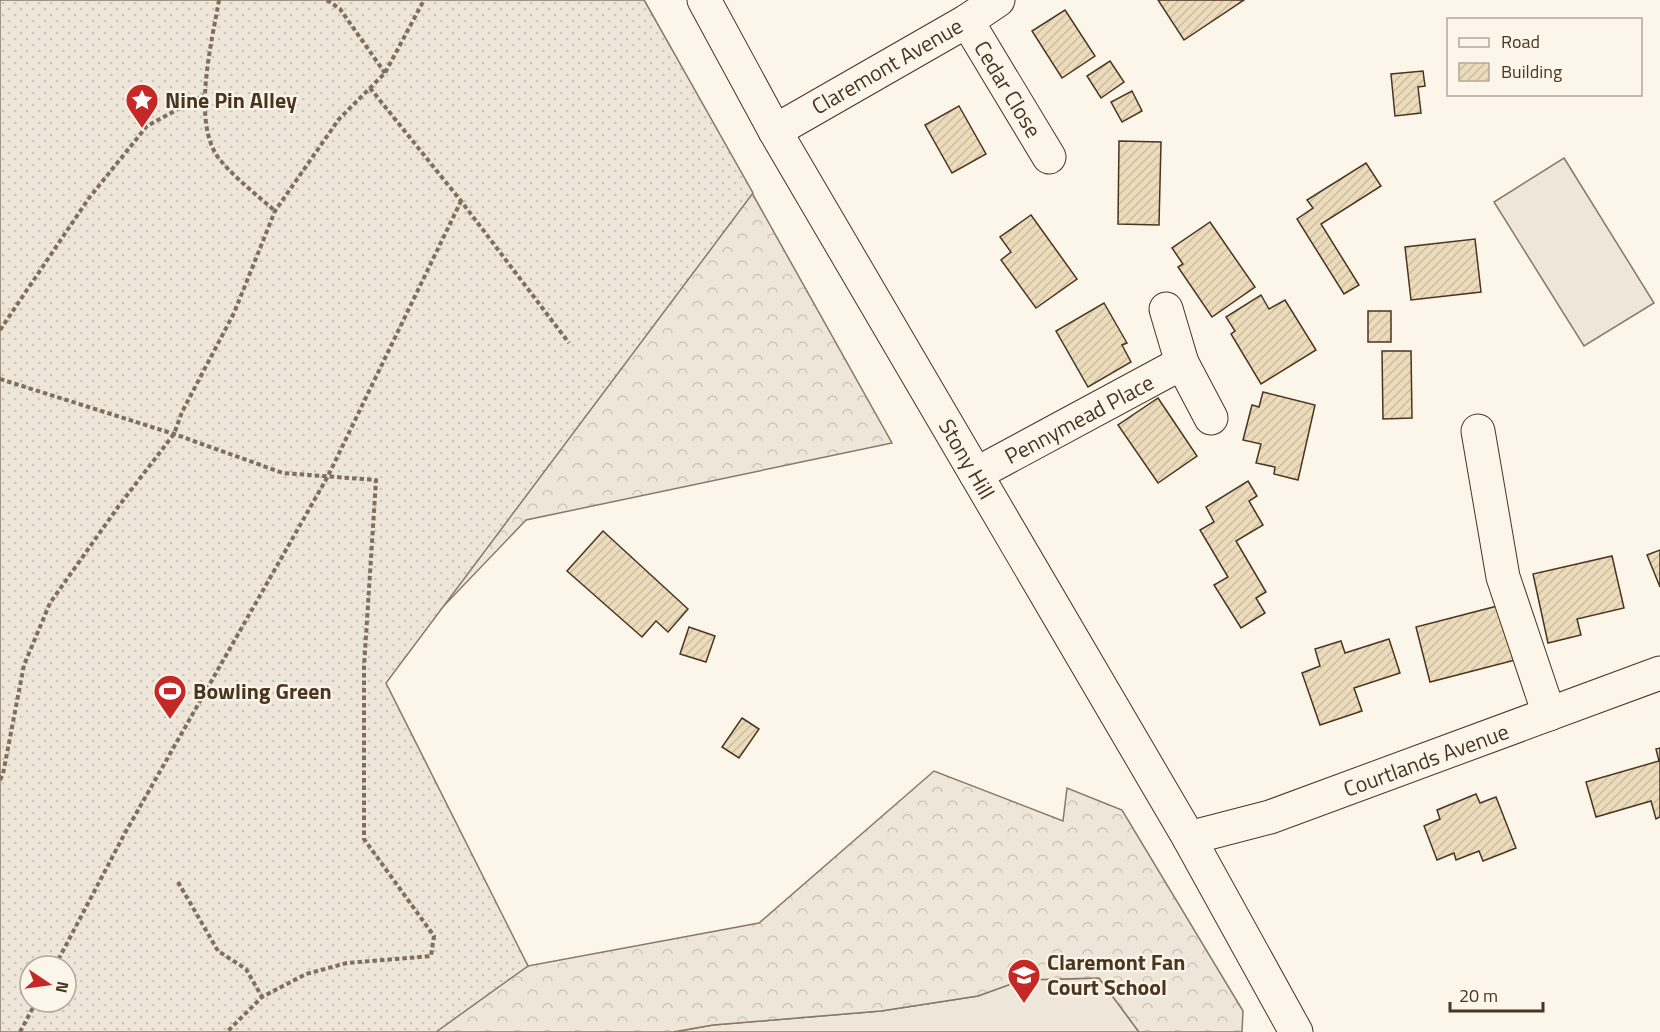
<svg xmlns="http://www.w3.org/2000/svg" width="1660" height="1032" font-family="'Titillium Web',sans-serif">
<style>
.grass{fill:#ede6d9;stroke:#887966;stroke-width:1.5}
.forest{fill:url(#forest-crowns);stroke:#887966;stroke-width:1.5}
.garden{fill:url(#garden-dots);stroke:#887966;stroke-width:1.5;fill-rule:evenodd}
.building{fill:url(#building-hatch);stroke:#4a3520;stroke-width:1.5}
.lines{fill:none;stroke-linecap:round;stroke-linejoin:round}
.minor-casing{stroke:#4a3520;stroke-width:35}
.major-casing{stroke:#4a3520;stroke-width:35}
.path{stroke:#7f6f5c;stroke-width:4;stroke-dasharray:4.5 3;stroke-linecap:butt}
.minor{stroke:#fbf6e9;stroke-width:33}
.major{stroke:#fbf6e9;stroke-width:33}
.labels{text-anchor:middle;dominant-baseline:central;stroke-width:4.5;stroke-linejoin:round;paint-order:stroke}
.street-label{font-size:22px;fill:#4a3520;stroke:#fbf6e9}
.poi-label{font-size:22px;font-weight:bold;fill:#4a3520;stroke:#fbf6e9;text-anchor:start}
</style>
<defs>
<pattern id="forest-crowns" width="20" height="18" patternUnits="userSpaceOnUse" patternTransform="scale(1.5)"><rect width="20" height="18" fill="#ede6d9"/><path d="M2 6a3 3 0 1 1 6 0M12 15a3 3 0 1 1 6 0" fill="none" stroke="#cdc6ba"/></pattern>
<pattern id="garden-dots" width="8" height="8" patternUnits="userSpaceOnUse" patternTransform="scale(1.5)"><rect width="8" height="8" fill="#ede6d9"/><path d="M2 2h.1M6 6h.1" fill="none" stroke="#cdc6ba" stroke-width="1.8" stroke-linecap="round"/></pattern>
<pattern id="building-hatch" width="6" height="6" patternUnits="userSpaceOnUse" patternTransform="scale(1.5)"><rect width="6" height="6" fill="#ecdcbc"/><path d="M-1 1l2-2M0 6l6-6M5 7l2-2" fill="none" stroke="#ccbda1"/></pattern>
</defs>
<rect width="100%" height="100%" fill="#fbf6e9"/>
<!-- grass -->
<g class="grass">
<polygon points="1564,158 1654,303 1584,346 1494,202"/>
<polygon points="1099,978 1139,1032 674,1032 713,1025 881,1011 978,996 1022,980"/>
</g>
<!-- forest -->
<polygon class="forest" points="337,0 644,0 892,443 526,520 369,684 528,966 759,923 934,771 1063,821 1067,788 1122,810 1243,1011 1242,1032 1139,1032 1099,978 1022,980 978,996 881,1011 713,1025 673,1032 53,1032 125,868"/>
<!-- garden -->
<path class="garden" d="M0,0h644l109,193 -367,490 142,283 -92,66h-436zM30,966h36v36h-36z"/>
<!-- building -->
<g class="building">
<polygon points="1158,0 1244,0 1184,40"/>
<polygon points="1065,10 1095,56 1062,78 1032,31"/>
<polygon points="1110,61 1124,82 1101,98 1087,76"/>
<polygon points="1423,71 1425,86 1418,87 1421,113 1395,116 1391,74"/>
<polygon points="1132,91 1142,111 1122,122 1111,102"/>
<polygon points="959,106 986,154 952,173 925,125"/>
<polygon points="1119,141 1161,142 1159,225 1118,224"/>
<polygon points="1366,163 1381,186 1321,224 1359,285 1344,294 1297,219 1313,208 1307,200"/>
<polygon points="1031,215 1077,279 1036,308 1001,260 1011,252 1000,237"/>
<polygon points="1210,222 1255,287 1212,317 1178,267 1183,264 1172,248"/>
<polygon points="1475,239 1481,292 1411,300 1405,247"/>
<polygon points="1261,295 1269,309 1285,300 1316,350 1261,384 1231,334 1235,331 1226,317"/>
<polygon points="1104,303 1127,343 1122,345 1131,362 1088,387 1056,331"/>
<rect x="1368" y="311" width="23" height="31"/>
<polygon points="1382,351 1411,351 1412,418 1383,419"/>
<polygon points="1263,392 1315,405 1298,480 1274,474 1275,467 1256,463 1261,444 1243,440 1252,405 1259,407"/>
<polygon points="1158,398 1197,456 1158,483 1118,425"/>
<polygon points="1248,481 1257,496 1249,501 1263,525 1236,541 1266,592 1256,598 1265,613 1241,628 1214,585 1228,577 1200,530 1214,522 1206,507"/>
<polygon points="603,531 688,609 668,632 656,621 642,637 567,571"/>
<polygon points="1660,550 1660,587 1647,555"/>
<polygon points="1612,556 1624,608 1577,619 1581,635 1548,643 1533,574"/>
<polygon points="1509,603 1523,658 1430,682 1416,627"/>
<polygon points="689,627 715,636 706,662 680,654"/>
<polygon points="1389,639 1400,673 1354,688 1362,711 1320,725 1302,673 1320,666 1315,649 1341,641 1345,653"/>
<polygon points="742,718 759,729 739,758 722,747"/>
<polygon points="1660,748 1660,817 1656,819 1651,801 1596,817 1586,782 1659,761 1656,749"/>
<polygon points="1476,794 1480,803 1496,797 1516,848 1483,861 1479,851 1456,860 1454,853 1437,860 1424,826 1440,819 1437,810"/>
</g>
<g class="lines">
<defs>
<g id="minor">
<polyline points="967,21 1049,157"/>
<polyline points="775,131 967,21 998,0"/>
<polyline points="1166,309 1182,363 1211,418"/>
<polyline points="1478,431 1503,577 1549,714"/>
<polyline points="976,474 1182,363"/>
<polyline points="1189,838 1270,817 1660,673"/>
</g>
<polyline id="major" points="704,0 775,131 1189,838 1296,1032"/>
</defs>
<!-- minor casing -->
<use href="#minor" class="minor-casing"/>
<!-- major casing -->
<use href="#major" class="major-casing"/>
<!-- path -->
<g class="path">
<path d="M219,0c-7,42 -29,126 2,161 16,19 36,34 54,50"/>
<polyline points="327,0 340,9 385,73"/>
<polyline points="370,88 461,201 569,343"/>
<polyline points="0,330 89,198 147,126 204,95"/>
<polyline points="0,379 174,434 283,473 376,480 364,667 364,839 434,936 431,956 347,963 306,974 262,997 227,1032"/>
<polyline points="0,780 3,774 24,665 50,603 118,507 174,434 182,412 234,313 275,211 339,119 385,73 424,0"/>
<polyline points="178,882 218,951 246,969 262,997"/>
<polyline points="55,966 125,833 328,476 461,201"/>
<polyline points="20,1032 36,1002"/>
</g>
<!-- minor -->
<use href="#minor" class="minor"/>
<!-- major -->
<use href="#major" class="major"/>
</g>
<!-- icons -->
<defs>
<symbol id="sight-pin" viewBox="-11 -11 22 30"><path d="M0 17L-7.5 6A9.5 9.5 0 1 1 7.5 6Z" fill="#c62828" stroke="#fbf6e9"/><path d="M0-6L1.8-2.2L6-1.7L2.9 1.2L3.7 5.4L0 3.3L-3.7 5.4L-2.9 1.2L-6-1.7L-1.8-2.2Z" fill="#fff"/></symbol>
<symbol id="stadium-pin" viewBox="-11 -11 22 30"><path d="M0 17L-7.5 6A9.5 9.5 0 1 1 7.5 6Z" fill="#c62828" stroke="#fbf6e9"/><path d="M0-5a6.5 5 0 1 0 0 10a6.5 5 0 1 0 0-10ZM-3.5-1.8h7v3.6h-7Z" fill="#fff"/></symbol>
<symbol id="school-pin" viewBox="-11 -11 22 30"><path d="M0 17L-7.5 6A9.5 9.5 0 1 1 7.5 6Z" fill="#c62828" stroke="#fbf6e9"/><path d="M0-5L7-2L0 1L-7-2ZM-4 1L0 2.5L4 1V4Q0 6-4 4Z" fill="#fff"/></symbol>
</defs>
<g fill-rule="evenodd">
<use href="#sight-pin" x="123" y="81" width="38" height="52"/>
<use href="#stadium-pin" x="151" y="672" width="38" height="52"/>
<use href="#school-pin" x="1005" y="956" width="38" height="52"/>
</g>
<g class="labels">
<!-- street labels -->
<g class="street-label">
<text transform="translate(887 66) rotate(-30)">Claremont Avenue</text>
<text transform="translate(1008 89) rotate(59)">Cedar Close</text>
<text transform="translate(1079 419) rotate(-28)">Pennymead Place</text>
<text transform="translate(967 459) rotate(60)">Stony Hill</text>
<text transform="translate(1426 760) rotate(-20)">Courtlands Avenue</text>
</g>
<!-- poi labels -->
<g class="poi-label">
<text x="165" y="100">Nine Pin Alley</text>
<text x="193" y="691">Bowling Green</text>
<text x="1047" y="962">Claremont Fan<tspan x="1047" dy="25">Court School</tspan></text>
</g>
</g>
<!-- legend -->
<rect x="1447" y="18" width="195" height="78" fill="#fbf6e9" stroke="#b4a999" stroke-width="1.5"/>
<rect x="1459" y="38" width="30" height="9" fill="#fbf6e9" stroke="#b4a999" stroke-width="1.5"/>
<text x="1501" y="48" font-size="18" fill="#4a3520">Road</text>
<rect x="1459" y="63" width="30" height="18" fill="url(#building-hatch)" stroke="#b4a999" stroke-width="1.5"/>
<text x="1501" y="78" font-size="18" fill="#4a3520">Building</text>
<!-- north arrow -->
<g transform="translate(48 984) rotate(103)"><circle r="28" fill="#fbf6e9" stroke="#b4a999" stroke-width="1.5"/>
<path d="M0-4.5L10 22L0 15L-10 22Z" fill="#c62828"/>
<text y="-9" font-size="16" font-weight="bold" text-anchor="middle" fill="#4a3520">N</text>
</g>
<!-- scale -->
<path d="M1450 1002v9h93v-9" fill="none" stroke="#4a3520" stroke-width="3"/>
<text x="1459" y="1002" font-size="18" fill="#4a3520" stroke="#fbf6e9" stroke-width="4.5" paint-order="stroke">20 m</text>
</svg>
